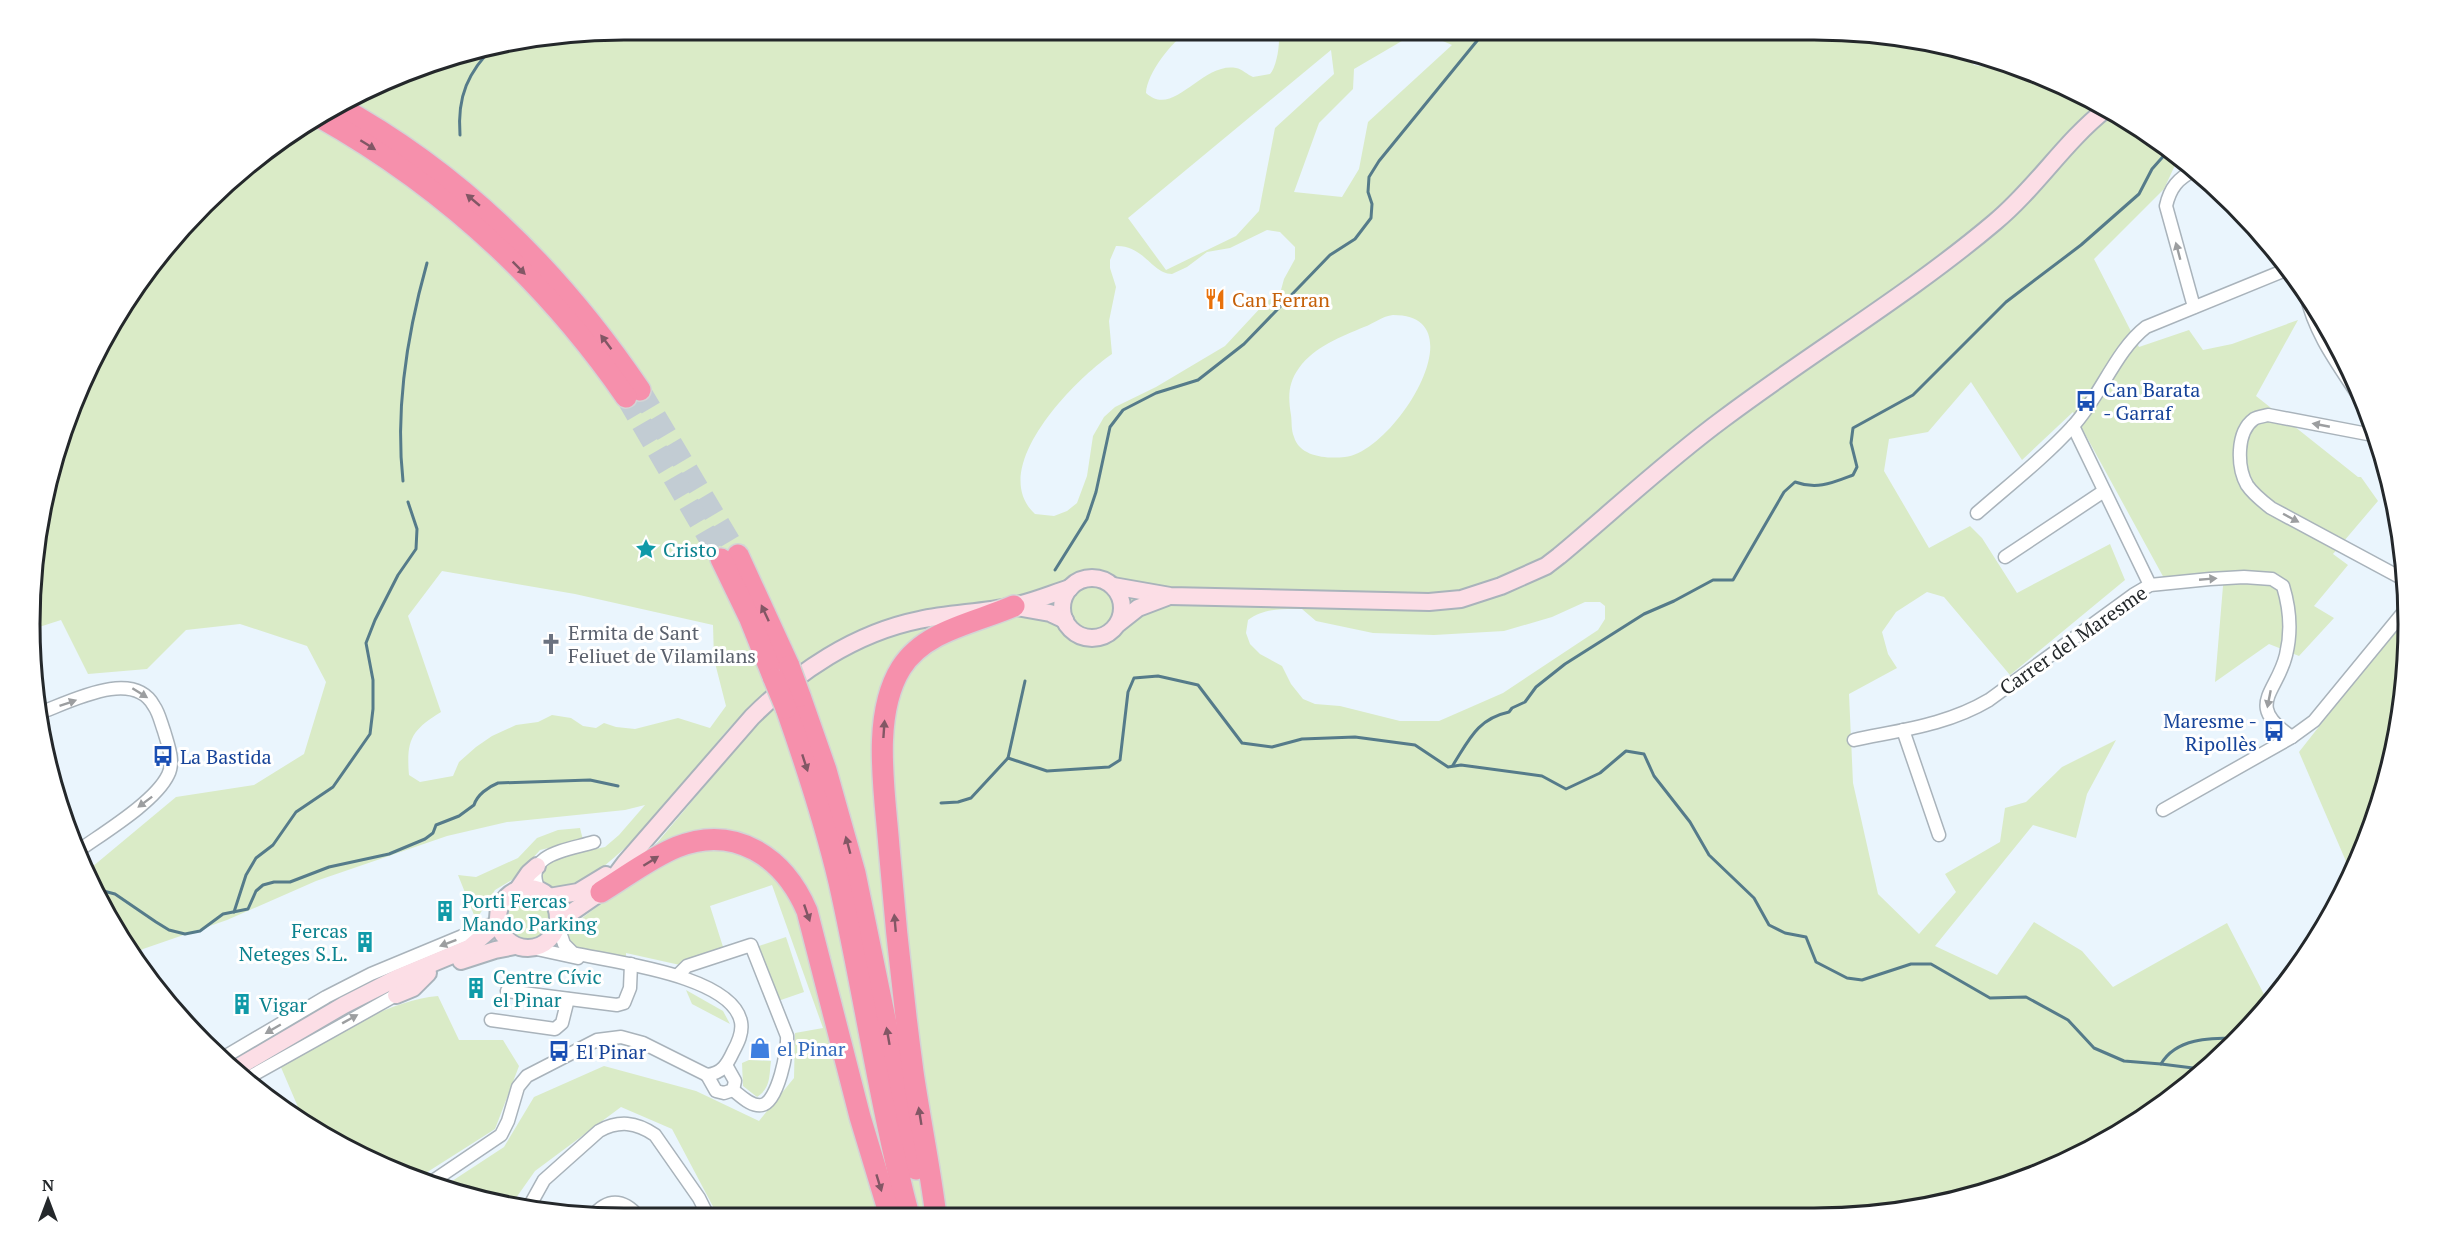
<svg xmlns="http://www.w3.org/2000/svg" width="2439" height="1248" font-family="'PT Serif',serif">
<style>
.green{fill:#daebc7;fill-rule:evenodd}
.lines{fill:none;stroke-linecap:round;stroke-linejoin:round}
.stream{stroke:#557b8a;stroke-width:3}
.highway-tunnel{stroke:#c2ccd3;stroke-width:21;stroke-dasharray:21 10;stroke-linecap:butt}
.street-casing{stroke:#a9b3bb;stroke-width:15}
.secondary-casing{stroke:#a9b3bb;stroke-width:20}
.highway-casing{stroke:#d3d4d5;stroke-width:24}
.street{stroke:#fff;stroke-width:12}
.secondary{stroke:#fcdee6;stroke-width:16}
.highway{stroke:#f690ac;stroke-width:21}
.highway-bridge-casing{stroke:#d3d4d5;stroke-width:24;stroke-linecap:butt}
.highway-bridge{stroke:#f690ac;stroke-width:21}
.oneway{fill:#825765}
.oneway2{fill:#9c9ea0}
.labels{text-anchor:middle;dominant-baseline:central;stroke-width:6;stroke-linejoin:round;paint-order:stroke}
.food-label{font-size:20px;fill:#c56008;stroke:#fff;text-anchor:start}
.transit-label{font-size:20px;fill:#164399;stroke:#fff;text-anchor:start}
.culture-label{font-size:20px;fill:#0d838f;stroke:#fff;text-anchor:start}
.worship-label{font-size:20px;fill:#5b616d;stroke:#fff;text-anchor:start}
.street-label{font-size:20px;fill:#24282b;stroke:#fff}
.shop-label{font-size:20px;fill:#366cbe;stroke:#fff;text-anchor:start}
.rim{fill:none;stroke:#24282b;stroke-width:3}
</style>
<rect width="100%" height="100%" fill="#eaf5fd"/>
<!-- green -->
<g class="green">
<path d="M624,30l565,1c-17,10 -42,42 -43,62 28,26 55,-31 90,-25 6,1 12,7 17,9l17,-3c7,-7 11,-34 8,-43h141l-65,38 -1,20 -34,34 -25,69 48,5 17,-28 9,-47 84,-77 -32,-14h433l107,18 14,16 13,2 14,-5 77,29 99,62 7,7 -8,3 -12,26 -70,70 45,88 50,-17 14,20 29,-6 66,-24 -42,76 102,81h3l17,24 -45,53 15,11 -34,41 20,12 -35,38 -30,-12 -54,38 9,-108 -59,6 -92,-168 -51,48 -51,-78 -43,50 -39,7 -5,32 45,77 41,-22 12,12 35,55 93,-49 15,36 -115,95 -66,-78 -17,-5 -31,20 -14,20 6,22 9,14 -48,26 4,89 25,111 41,40 37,-42 -11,-18 55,-32 5,-34 21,-6 36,-35 54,-27 -29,54 -11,44 -43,-13 -98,121 62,29 37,-53 48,29 31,36 114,-64 42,81 -8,12 -116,102 -103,55 -149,40 -1175,3 -46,-87 -51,-22 -86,64 -24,34 -41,-7 -27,-11 61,-40 30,-50 70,-31 92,25 63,30 35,-43 1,-45 28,-5 -51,-143 -62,21 14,44 -44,15 -54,-12v5l-54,-9 -7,-15 5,-7 85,-64 63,-17 34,9 53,39 -62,-54 -97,16 94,-112 -7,-20c-26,25 -152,208 -194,154l7,-15 16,-7 43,-9 14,-12 26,-30 -20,5 -118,12 -60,14 -131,45 -89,39 -84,29 -11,7 -41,-70 -5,-14 90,-75 78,-12 50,-31 22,-72 -19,-36 -67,-22 -54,6 -39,39 -59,5 -27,-54 -28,9 -2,-44 19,-114 25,-75 55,-102 48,-62 84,-79 65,-44 106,-47 75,-21zM1331,50l3,24 -59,54 -16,83 -23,25 -70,34 -38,-52zM1267,230l13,2 15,15v12l-11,20 -3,11 -17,14 -39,42 -69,41 -41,20 -11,10 -11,19 -6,40 -10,27 -10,8 -13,5 -19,-2c-49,-45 39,-134 77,-160l-3,-33 7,-34 -6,-19v-8l6,-14c28,-1 36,28 56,28l15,-7 20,-15 23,-4zM1393,315c87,0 1,137 -48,142 -18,2 -45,0 -51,-20 -3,-7 -2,-15 -3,-22 -3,-18 -3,-32 8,-47 16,-22 42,-31 65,-41 11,-4 18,-11 29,-12zM442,571l133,23 138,31 1,34 12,47 -16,22 -32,-10 -43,11 -19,-2 -12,-4 -8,5 -13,-2 -12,-8 -19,-3 -14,7 -22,3 -24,11 -16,11 -17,15 -6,14 -33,6 -11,-7c-3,-36 3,-45 32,-63l-33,-96zM1585,602h15l5,4v13l-7,11 -95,63 -64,28h-39l-60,-15 -25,-2 -12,-5 -12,-15 -9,-18 -22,-12 -10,-10 -4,-11 2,-13c16,-12 34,-11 54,-11l14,12 57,12 61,2 70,-4 48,-14z"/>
<polygon points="2406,616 2408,663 2389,778 2347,888 2348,866 2299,752"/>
<polygon points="580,828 583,840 540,850 515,878 495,890 476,920 458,875 476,877 518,858 537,838 558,830"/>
<circle cx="529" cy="918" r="21"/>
<polygon points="786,937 804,992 778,1001 759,946"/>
<polygon points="686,990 723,1011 730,1024 692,1004"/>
<path d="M438,996l21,44h44l16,26 -24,63 -77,49 -57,-21 -57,-36 -24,-56c47,-25 104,-64 158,-69z"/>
<path d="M749,1060l22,1c-2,15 0,27 -14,36l-14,-11 -1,-23z"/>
</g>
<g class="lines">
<!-- stream -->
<g class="stream">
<path d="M460,135c-3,-39 8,-63 35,-90"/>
<path d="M403,481c-8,-73 4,-147 24,-218"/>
<polyline points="1055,570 1087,519 1096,492 1110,427 1123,410 1156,393 1198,380 1244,344 1330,255 1355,239 1371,218 1372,204 1368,192 1369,177 1379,161 1485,31"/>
<polyline points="1008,758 1025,681"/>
<path d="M1453,765c16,-25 24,-46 56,-53l3,-4 13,-6 11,-15 29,-23 79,-50 30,-13 39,-21h20l51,-88 11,-10c22,8 37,1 58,-7l4,-8 -6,-24 2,-15 60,-33 93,-93 75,-57 58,-51 13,-25 16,-18"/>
<path d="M941,803l17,-1 13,-4 37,-40 39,13 62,-4 11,-7 8,-68 6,-14 24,-2 40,9 44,58 30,4 30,-8 53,-2 60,8 33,22 13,-2 81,11 24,13 34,-16 26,-22 18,3 10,22 36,46 19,33 45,43 15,27 16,8 21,4 10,25 31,16 15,2 49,-16h20l59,34 36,-1 42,23 26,28 30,13 37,3c15,-26 49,-26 76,-26"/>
<path d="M92,888l23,6 41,28 13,8 16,4 15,-3 23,-17 25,-5 8,-18 7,-6 11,-3h16l39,-15 60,-13 36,-15 8,-6 3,-8 23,-9 15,-11c3,-10 14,-18 24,-22l92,-3 28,6"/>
<polyline points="234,912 246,875 256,858 273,845 296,812 333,787 370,734 373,709 373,680 366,643 375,620 398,575 416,549 417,529 408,502"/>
<polyline points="2161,1064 2201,1069"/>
</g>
<!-- highway-tunnel -->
<g class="highway-tunnel">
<polyline points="640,390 738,555"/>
<polyline points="626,397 721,559"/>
</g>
<defs>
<g id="street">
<path d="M2306,294c9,42 35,74 58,110"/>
<path d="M2194,307l-28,-101c4,-18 12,-28 29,-36"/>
<polyline points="2073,426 2150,585"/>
<path d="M2378,436l-110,-21c-4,1 -11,2 -14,4 -18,13 -17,48 -7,66 6,9 15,16 24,23l134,72"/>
<path d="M1977,513c32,-28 67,-55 96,-87 27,-29 43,-76 73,-99l142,-58"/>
<polyline points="2005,557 2104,491"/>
<path d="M37,714c31,-11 96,-47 117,-8 5,7 7,17 10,25 4,14 11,31 4,44 -13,27 -65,58 -90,76"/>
<polyline points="1903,730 1939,835"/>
<path d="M1854,740c47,-10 93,-15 135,-40l144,-105 17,-10 60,-6 34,-2 28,2 11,7c7,23 9,45 3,69 -9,38 -42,50 6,82"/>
<polyline points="2163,810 2292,737 2314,721 2406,609"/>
<path d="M539,890c-17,-37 30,-40 55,-48"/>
<polyline points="532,948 578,958"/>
<path d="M678,975l9,-9 64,-21 36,91c1,14 -9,66 -25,69 -11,2 -21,-9 -29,-15"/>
<polyline points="507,991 617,1005 624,1003 630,988 631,964"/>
<polyline points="491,1020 555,1029 562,1023 568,999"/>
<polyline points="221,1059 326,997 371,974 489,925"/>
<polyline points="726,1065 735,1081 733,1090"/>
<polyline points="707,1075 716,1091 724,1093 733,1090"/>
<polyline points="244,1080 396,995"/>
<path d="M430,1183l71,-48 7,-14 10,-34 9,-11 70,-36 24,-3 22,6 64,32c15,-2 20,-10 26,-23 5,-9 10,-19 8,-30 -9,-47 -130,-60 -168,-69l-9,-9 -6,-18"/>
<path d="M529,1207l15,-27 55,-49c20,-11 37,-9 56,4l44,63 9,18"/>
<path d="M592,1217c15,-19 31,-19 47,0"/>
</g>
<g id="secondary">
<circle cx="1092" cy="608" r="30"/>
<path d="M1113,586l57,10 259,6 32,-3 40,-13 45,-20 13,-10c54,-45 107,-95 164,-137 89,-67 187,-125 272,-197 41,-34 69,-80 111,-113"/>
<polyline points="1017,607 1050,613 1065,620"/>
<polyline points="1119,623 1138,608 1167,597"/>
<circle cx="528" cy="918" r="30"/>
<polyline points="518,889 529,873 537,866"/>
<polyline points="549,897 578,892 606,875"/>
<path d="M559,921l42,-29 12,-13 12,-16 127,-146c45,-45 103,-84 167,-97 31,-7 63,-7 94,-14 20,-4 38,-12 57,-18"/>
<polyline points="461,961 495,950 515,946"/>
<polyline points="396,995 413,988 428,973"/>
<polyline points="233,1070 344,1005 397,978 469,948 498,923"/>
</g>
<g id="highway">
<path d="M336,105c125,68 225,168 304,285"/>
<path d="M318,116c123,69 227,164 308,281"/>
<polyline points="738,555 789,666"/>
<polyline points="721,559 750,619 774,679"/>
<polyline points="800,696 826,770 855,873 916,1169"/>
<path d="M786,708c20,57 39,115 53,174 25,111 41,224 70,334"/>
<path d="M601,892c25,-15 49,-34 76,-45 58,-23 107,10 130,64l53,206 30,99"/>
<path d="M936,1216c-6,-48 -16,-96 -23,-144 -10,-75 -18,-150 -24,-225 -4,-54 -18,-131 12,-179 24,-38 74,-45 113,-62"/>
</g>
</defs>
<!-- street casing -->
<use href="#street" class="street-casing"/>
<!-- secondary casing -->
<use href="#secondary" class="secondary-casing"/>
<!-- highway casing -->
<use href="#highway" class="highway-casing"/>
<!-- street -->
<use href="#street" class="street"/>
<!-- secondary -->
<use href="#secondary" class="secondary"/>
<!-- highway -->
<use href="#highway" class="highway"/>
<defs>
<g id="highway-bridge">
<polyline points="789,666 800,696"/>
<polyline points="774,679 786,708"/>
</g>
</defs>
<!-- highway-bridge casing -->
<use href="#highway-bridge" class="highway-bridge-casing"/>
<!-- highway-bridge -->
<use href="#highway-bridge" class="highway-bridge"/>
</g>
<!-- one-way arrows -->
<defs><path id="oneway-solid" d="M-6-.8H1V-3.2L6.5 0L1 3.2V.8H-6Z" transform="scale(1.5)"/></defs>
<g class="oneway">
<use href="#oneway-solid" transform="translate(368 145) rotate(32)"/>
<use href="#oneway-solid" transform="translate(473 200) rotate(-140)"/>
<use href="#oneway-solid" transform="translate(519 268) rotate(45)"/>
<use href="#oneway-solid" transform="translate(606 342) rotate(-127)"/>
<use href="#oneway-solid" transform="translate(765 613) rotate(-115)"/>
<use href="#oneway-solid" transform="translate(884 729) rotate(-86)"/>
<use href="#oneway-solid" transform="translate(805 763) rotate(72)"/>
<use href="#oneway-solid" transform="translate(848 845) rotate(-105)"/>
<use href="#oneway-solid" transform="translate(651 861) rotate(-32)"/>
<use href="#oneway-solid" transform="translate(807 913) rotate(71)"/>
<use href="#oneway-solid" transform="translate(895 923) rotate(-95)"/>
<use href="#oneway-solid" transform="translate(888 1036) rotate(-100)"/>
<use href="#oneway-solid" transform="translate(920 1116) rotate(-99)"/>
<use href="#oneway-solid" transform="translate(879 1183) rotate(73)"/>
</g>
<g class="oneway2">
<use href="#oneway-solid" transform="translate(2178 251) rotate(-105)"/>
<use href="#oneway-solid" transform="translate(2321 425) rotate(-169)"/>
<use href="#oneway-solid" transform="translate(2291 518) rotate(28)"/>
<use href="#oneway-solid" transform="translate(2208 579) rotate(-5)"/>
<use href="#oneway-solid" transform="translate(140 693) rotate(32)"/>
<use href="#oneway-solid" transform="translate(2269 699) rotate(101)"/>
<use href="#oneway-solid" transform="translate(68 703) rotate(-19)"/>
<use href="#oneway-solid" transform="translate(145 802) rotate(143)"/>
<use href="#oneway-solid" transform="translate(448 943) rotate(159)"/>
<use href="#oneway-solid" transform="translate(350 1019) rotate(-29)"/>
<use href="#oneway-solid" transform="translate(273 1029) rotate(150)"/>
</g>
<!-- icons -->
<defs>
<symbol id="restaurant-bare" viewBox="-9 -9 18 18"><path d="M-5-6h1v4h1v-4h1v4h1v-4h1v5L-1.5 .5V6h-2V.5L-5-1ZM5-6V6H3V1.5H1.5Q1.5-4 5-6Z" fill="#e8710a" stroke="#fff" stroke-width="2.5" paint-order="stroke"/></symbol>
<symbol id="bus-bare" viewBox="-9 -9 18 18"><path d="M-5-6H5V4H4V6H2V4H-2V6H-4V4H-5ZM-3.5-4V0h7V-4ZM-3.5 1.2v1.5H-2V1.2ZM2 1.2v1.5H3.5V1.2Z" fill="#1a4fb4" stroke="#fff" stroke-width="2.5" paint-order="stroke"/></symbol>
<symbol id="sight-bare" viewBox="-9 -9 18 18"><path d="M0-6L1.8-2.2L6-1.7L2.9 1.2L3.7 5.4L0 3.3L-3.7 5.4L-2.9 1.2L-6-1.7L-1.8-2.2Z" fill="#0f9aa8" stroke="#fff" stroke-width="2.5" paint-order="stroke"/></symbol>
<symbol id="church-bare" viewBox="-9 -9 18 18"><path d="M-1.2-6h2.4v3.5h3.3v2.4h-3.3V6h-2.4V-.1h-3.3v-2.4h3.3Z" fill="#6b7280" stroke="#fff" stroke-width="2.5" paint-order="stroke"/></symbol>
<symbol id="building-bare" viewBox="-9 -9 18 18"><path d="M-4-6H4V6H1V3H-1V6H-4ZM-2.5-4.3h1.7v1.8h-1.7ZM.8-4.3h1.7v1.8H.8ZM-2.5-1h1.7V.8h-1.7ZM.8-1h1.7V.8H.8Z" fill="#0f9aa8" stroke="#fff" stroke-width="2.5" paint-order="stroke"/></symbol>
<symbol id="shop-bare" viewBox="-9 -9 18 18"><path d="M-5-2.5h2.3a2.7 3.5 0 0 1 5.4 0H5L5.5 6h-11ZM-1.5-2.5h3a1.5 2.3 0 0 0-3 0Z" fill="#3f7fe0" stroke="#fff" stroke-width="2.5" paint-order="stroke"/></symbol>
</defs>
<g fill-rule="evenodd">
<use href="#restaurant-bare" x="1200" y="284" width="30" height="30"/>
<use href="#bus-bare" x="2071" y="386" width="30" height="30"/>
<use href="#sight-bare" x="631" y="534" width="30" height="30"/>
<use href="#church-bare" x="536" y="629" width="30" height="30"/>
<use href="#bus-bare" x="2259" y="716" width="30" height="30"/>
<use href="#bus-bare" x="148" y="741" width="30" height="30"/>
<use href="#building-bare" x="430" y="896" width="30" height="30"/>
<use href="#building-bare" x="350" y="927" width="30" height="30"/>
<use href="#building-bare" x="461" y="973" width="30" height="30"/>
<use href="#building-bare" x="227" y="989" width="30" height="30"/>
<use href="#shop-bare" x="745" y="1033" width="30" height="30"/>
<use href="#bus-bare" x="544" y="1036" width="30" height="30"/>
</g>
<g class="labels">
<!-- food labels -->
<g class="food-label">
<text x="1232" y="299">Can Ferran</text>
</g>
<!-- transit labels -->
<g class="transit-label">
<text x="2103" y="389">Can Barata<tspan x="2103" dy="23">- Garraf</tspan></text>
<text x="2257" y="720" text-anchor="end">Maresme -<tspan x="2257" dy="23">Ripollès</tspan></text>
<text x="180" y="756">La Bastida</text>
<text x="576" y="1051">El Pinar</text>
</g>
<!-- culture labels -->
<g class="culture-label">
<text x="663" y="549">Cristo</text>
<text x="462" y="900">Porti Fercas<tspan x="462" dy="23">Mando Parking</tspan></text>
<text x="348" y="930" text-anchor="end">Fercas<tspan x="348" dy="23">Neteges S.L.</tspan></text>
<text x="493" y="976">Centre Cívic<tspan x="493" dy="23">el Pinar</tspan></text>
<text x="259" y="1004">Vigar</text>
</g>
<!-- worship labels -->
<g class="worship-label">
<text x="568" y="632">Ermita de Sant<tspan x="568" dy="23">Feliuet de Vilamilans</tspan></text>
</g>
<!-- street labels -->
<g class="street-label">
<text transform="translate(2073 640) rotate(-35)">Carrer del Maresme</text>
</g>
<!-- shop labels -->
<g class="shop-label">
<text x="777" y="1048">el Pinar</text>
</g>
</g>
<!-- crop -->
<path d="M0 0H2439V1248H0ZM624 40H1814A584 584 0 0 1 2398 624V624A584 584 0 0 1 1814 1208H624A584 584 0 0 1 40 624V624A584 584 0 0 1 624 40Z" fill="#fff" fill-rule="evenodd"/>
<path class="rim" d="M624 40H1814A584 584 0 0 1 2398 624V624A584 584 0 0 1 1814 1208H624A584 584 0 0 1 40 624V624A584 584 0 0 1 624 40Z"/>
<!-- north arrow -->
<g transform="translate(48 1200)" stroke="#ffffff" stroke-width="4.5" paint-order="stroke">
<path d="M0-4.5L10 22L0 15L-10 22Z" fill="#24282b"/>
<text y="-9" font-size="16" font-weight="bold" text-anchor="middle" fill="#24282b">N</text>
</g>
</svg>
